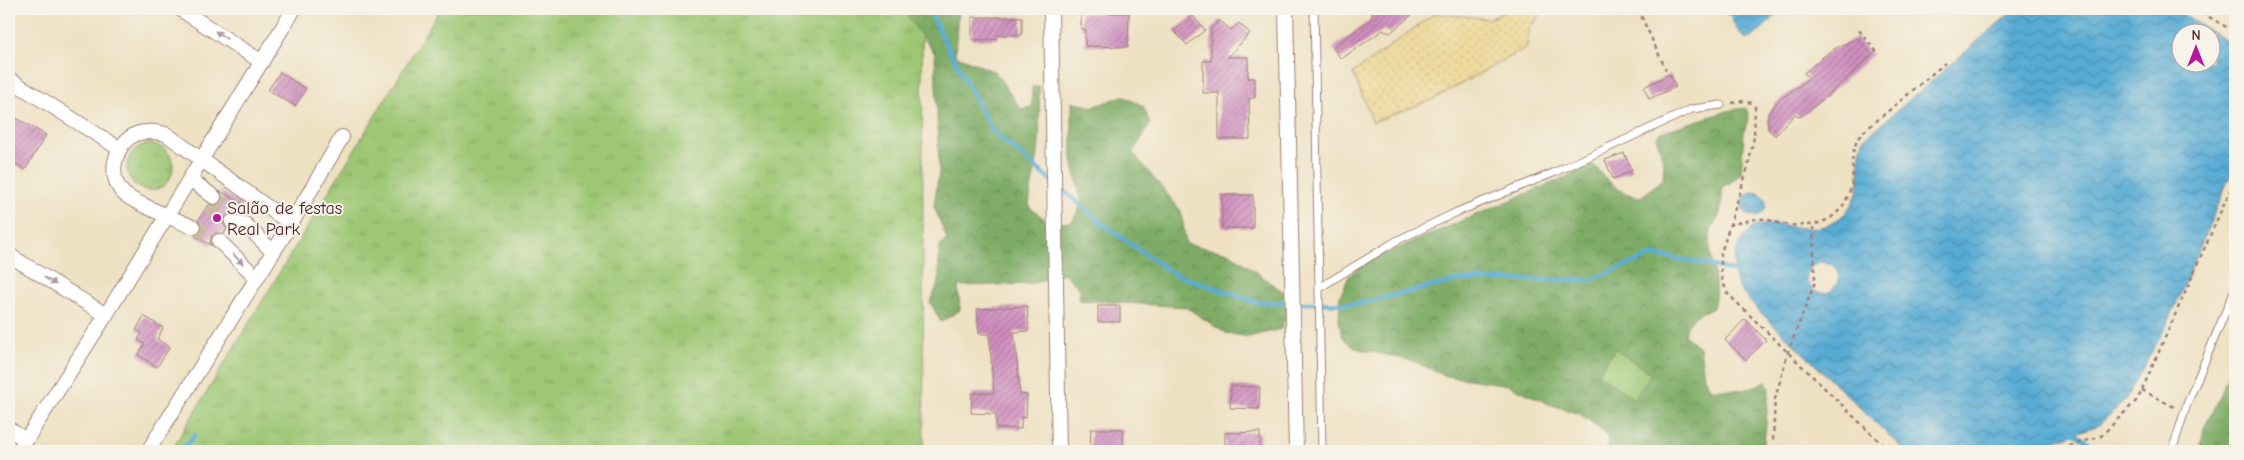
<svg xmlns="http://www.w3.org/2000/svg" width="2244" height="460" font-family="'Comic Neue',sans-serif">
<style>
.grass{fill:url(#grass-tufts);stroke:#747350}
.forest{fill:url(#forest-crowns);stroke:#646648}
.sand{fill:url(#sand-dots);stroke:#9c7c64}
.park{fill:#9dc774;stroke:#747350}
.water{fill:url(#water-waves);stroke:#516680;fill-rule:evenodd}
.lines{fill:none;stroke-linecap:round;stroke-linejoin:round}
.stream{stroke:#58acd4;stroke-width:4.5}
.building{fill:url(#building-hatch)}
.street-tunnel{stroke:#cdbaa4;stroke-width:14;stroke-dasharray:14 7;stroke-linecap:butt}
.lane-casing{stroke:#9c8076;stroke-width:9}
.street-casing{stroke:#9c8076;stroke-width:16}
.path{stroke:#9c8076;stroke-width:2.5;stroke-dasharray:4 4;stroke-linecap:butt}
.lane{stroke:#fff;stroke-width:7}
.street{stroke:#fff;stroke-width:14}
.oneway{fill:#ae9aa0}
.poi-dot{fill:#b5179e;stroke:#f7f3e8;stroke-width:2}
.labels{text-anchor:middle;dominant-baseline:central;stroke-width:4;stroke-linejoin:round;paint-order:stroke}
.poi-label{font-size:18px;fill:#4a1f2b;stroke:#f7f3e8;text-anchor:start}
</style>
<defs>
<pattern id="grass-tufts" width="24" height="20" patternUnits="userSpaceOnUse" patternTransform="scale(1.25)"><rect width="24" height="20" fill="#9dc774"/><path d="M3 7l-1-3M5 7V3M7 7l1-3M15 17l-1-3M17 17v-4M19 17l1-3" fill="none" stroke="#89aa65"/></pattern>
<pattern id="forest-crowns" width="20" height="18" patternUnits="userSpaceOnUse" patternTransform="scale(1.25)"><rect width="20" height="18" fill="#7eac66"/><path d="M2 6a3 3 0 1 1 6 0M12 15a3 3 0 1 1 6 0" fill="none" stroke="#698b54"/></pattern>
<pattern id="sand-dots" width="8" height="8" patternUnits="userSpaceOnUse" patternTransform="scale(1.25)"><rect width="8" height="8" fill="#eeda9e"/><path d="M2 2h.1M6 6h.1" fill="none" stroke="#cebb88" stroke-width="1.8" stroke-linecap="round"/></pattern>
<pattern id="water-waves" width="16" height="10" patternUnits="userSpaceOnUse" patternTransform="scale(1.25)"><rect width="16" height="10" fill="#58acd4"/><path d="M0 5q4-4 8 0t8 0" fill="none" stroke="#4b8bac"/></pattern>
<pattern id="building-hatch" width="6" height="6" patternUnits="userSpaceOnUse" patternTransform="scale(1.25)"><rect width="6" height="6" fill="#cf8ebf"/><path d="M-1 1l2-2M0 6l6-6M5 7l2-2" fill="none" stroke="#aa739b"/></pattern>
</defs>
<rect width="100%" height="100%" fill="#f7f3e8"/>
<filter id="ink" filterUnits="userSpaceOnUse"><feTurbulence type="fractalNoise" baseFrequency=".02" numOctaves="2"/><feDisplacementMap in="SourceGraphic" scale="10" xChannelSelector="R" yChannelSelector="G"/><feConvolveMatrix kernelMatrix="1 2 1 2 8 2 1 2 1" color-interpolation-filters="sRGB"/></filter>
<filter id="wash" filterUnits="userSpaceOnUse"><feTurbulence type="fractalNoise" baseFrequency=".0096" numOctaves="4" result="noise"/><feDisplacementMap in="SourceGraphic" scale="20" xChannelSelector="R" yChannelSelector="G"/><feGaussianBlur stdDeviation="1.12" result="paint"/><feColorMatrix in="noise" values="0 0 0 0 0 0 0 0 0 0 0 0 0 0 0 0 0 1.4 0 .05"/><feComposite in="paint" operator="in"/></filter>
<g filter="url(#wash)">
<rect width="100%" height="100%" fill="#eee1c2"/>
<!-- grass -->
<g class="grass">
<polygon points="440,9 922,9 924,451 171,451"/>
<circle cx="150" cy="167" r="23"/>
</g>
<!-- forest -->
<g class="forest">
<path d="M902,9h56l-3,46 40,17 26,37 11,-2v-20l7,-1c0,25 2,50 -2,75 -3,15 -7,29 -8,46l22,17 21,-2 10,-19 -10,-43v-58l21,5 30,-11 20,10 7,18 -17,29 48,58 5,33 44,9 63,46 -12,30 -32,8 -24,-4 -39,-26 -107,-7 1,-11 -16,-16 -34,11 -72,2 2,24 -19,12 -11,-20 9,-20v-34l8,-9 -13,-33 5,-34 -4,-118z"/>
<path d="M1746,108l3,8 -5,16 -3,41 -12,11 -7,2c0,9 0,19 -2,27 -2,7 -7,12 -9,18 -5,24 10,49 2,77 -15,5 -25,10 -29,27l16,13 4,29 6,12 34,1 22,-8 3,8 -5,54 -6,7h-150v-13l-4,-7 -24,-17 -31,-10 -40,-19 -62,-9 -34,-15 -54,-12 -13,-8 -4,-6 -3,-15 1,-23 9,-21 16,-14 229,-97c15,17 24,29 47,32l22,-18 1,-15 -8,-28 5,-4 70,-22z"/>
<polygon points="2235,352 2235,451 2200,451 2204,428 2220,397"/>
</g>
<!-- sand -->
<polygon class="sand" points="1511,9 1544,9 1528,31 1527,47 1434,99 1373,122 1353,73 1435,13 1489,19"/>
<!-- park -->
<polygon class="park" points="1615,349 1651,374 1634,399 1598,374"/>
<!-- water -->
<g class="water">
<polygon points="1719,9 1783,9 1752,38 1746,39 1737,30 1730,16"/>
<path d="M2015,9h160l55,34 5,12v109l-66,157 -44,79 -26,25 -74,26h-120l-151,-145c-5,-6 -13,-13 -16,-21 -4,-8 -5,-25 -2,-33 21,-59 67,0 107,-37 25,-23 11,-48 20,-75zM2182,32h30v30h-30zM1820,262c29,0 21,40 -6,29l-7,-9c-1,-10 3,-17 13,-20z"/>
<circle cx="1754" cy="204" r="12"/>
</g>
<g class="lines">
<!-- stream -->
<g class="stream">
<polyline points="928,9 992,131 1052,181"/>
<polyline points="1058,186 1108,228 1174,274 1256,302 1358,304 1460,280 1591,280 1653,255 1706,264 1741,273"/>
<polyline points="2071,431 2102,451"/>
<polyline points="181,451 195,435"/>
</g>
</g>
<g id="blocks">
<!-- building -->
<g class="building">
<polygon points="1373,9 1419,9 1390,33 1383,30 1341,59 1333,48 1371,19"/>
<polygon points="1081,13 1129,13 1128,47 1085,46 1085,29 1081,29"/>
<polygon points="1193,16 1205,30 1187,45 1174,31"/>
<polygon points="972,17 1022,17 1022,35 997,35 997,39 972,40"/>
<polygon points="1219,20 1231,30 1239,23 1250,33 1228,57 1248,57 1248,78 1255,78 1255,98 1249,98 1250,139 1219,139 1219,93 1203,93 1203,61 1211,61 1211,29"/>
<polygon points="1857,38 1872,55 1825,98 1800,117 1795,114 1775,136 1768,129 1768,114 1777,102 1809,78 1804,73 1830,51"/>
<polygon points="280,72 306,89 295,106 268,90"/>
<polygon points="1670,74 1676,87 1649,99 1644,87"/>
<polygon points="9,114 46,135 25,170 9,160"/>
<polygon points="1624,153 1632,171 1613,179 1605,160"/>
<polygon points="220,191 243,204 237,214 229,214 225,217 224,225 227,229 224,234 217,233 212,235 210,239 212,246 195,236 201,231 202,225 198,220 208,205 217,205 221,202 223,198"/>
<rect x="1222" y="195" width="31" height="33"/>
<polygon points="1027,306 1029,331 1014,332 1020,394 1027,395 1026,418 1021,417 1021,429 996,428 996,414 971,413 972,393 994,393 989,334 979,334 977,309"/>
<rect x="1098" y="306" width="22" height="16"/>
<polygon points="144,316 163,328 157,339 170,347 157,367 138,355 145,344 138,340 142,333 136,330"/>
<polygon points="1745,319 1766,340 1746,360 1725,340"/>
<polygon points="1231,386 1260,387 1259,409 1230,408"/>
<polygon points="1091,429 1123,429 1123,451 1090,451"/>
<polygon points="1260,432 1260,451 1225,451 1225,433"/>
</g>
</g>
</g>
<g filter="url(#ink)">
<use href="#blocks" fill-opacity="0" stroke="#9c8076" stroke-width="1"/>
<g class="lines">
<!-- street-tunnel -->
<g class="street-tunnel">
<polyline points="214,197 237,214"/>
<polyline points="208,205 232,222"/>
<polyline points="193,227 219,241"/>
</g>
<defs>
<g id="lane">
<polyline points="1314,9 1319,288"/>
<polyline points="1322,451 1319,288 1396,241 1457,212 1553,173 1692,109 1721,105"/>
<polyline points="2172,451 2187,404 2235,289"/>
</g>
<g id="street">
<polyline points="180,9 262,62"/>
<polyline points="1051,9 1059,451"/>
<polyline points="1286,9 1296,451"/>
<polyline points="9,79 120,149"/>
<polyline points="190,179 214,197"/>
<polyline points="232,222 245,224 273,252"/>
<path d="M193,227c-14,-6 -60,-24 -70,-34 -16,-17 -9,-49 13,-59 10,-4 20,-2 30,0l125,90"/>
<polyline points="219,241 257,278"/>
<polyline points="9,255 106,315"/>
<polyline points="9,429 26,440"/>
<polyline points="19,451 106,315 294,9"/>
<polyline points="148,451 291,224 342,137"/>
</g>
</defs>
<!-- lane casing -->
<use href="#lane" class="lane-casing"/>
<!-- street casing -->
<use href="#street" class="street-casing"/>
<!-- path -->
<g class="path">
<polyline points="1638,9 1666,70"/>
<polyline points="2195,9 2230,29 2235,36"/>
<polyline points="1859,30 1879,55"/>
<polyline points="1732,103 1742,101 1752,103 1755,107 1754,137 1748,167 1721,253 1721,276 1727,293 1889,451"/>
<path d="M1729,225c11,-2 24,-7 35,-6 6,1 13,4 19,5 29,4 55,0 66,-31 9,-23 -4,-35 12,-59l84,-71"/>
<polyline points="2142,390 2174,407"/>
<polyline points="1773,440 1775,399 1788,352 1815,282 1813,226"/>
<polyline points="2054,451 2101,436 2138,399 2235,179"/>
</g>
<!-- lane -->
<use href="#lane" class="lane"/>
<!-- street -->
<use href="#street" class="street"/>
</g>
<!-- one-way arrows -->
<defs><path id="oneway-solid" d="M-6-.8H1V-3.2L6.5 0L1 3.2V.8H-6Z" transform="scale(1.25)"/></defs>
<g class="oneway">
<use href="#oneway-solid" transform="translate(221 35) rotate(-147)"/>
<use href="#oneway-solid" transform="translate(238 259) rotate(44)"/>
<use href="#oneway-solid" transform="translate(50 281) rotate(32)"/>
</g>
</g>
<!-- markers -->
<circle class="poi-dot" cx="217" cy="218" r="5"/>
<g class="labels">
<!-- poi labels -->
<g class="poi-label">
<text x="227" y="208">Salão de festas<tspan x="227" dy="21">Real Park</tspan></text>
</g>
</g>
<!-- margin -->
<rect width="2244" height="460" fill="none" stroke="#f7f3e8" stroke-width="30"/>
<!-- north arrow -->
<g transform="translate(2196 48)"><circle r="24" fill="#f7f3e8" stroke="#b29e9c"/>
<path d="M0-4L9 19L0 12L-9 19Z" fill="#b5179e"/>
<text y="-8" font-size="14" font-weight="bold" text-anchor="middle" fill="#4a1f2b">N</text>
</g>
</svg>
